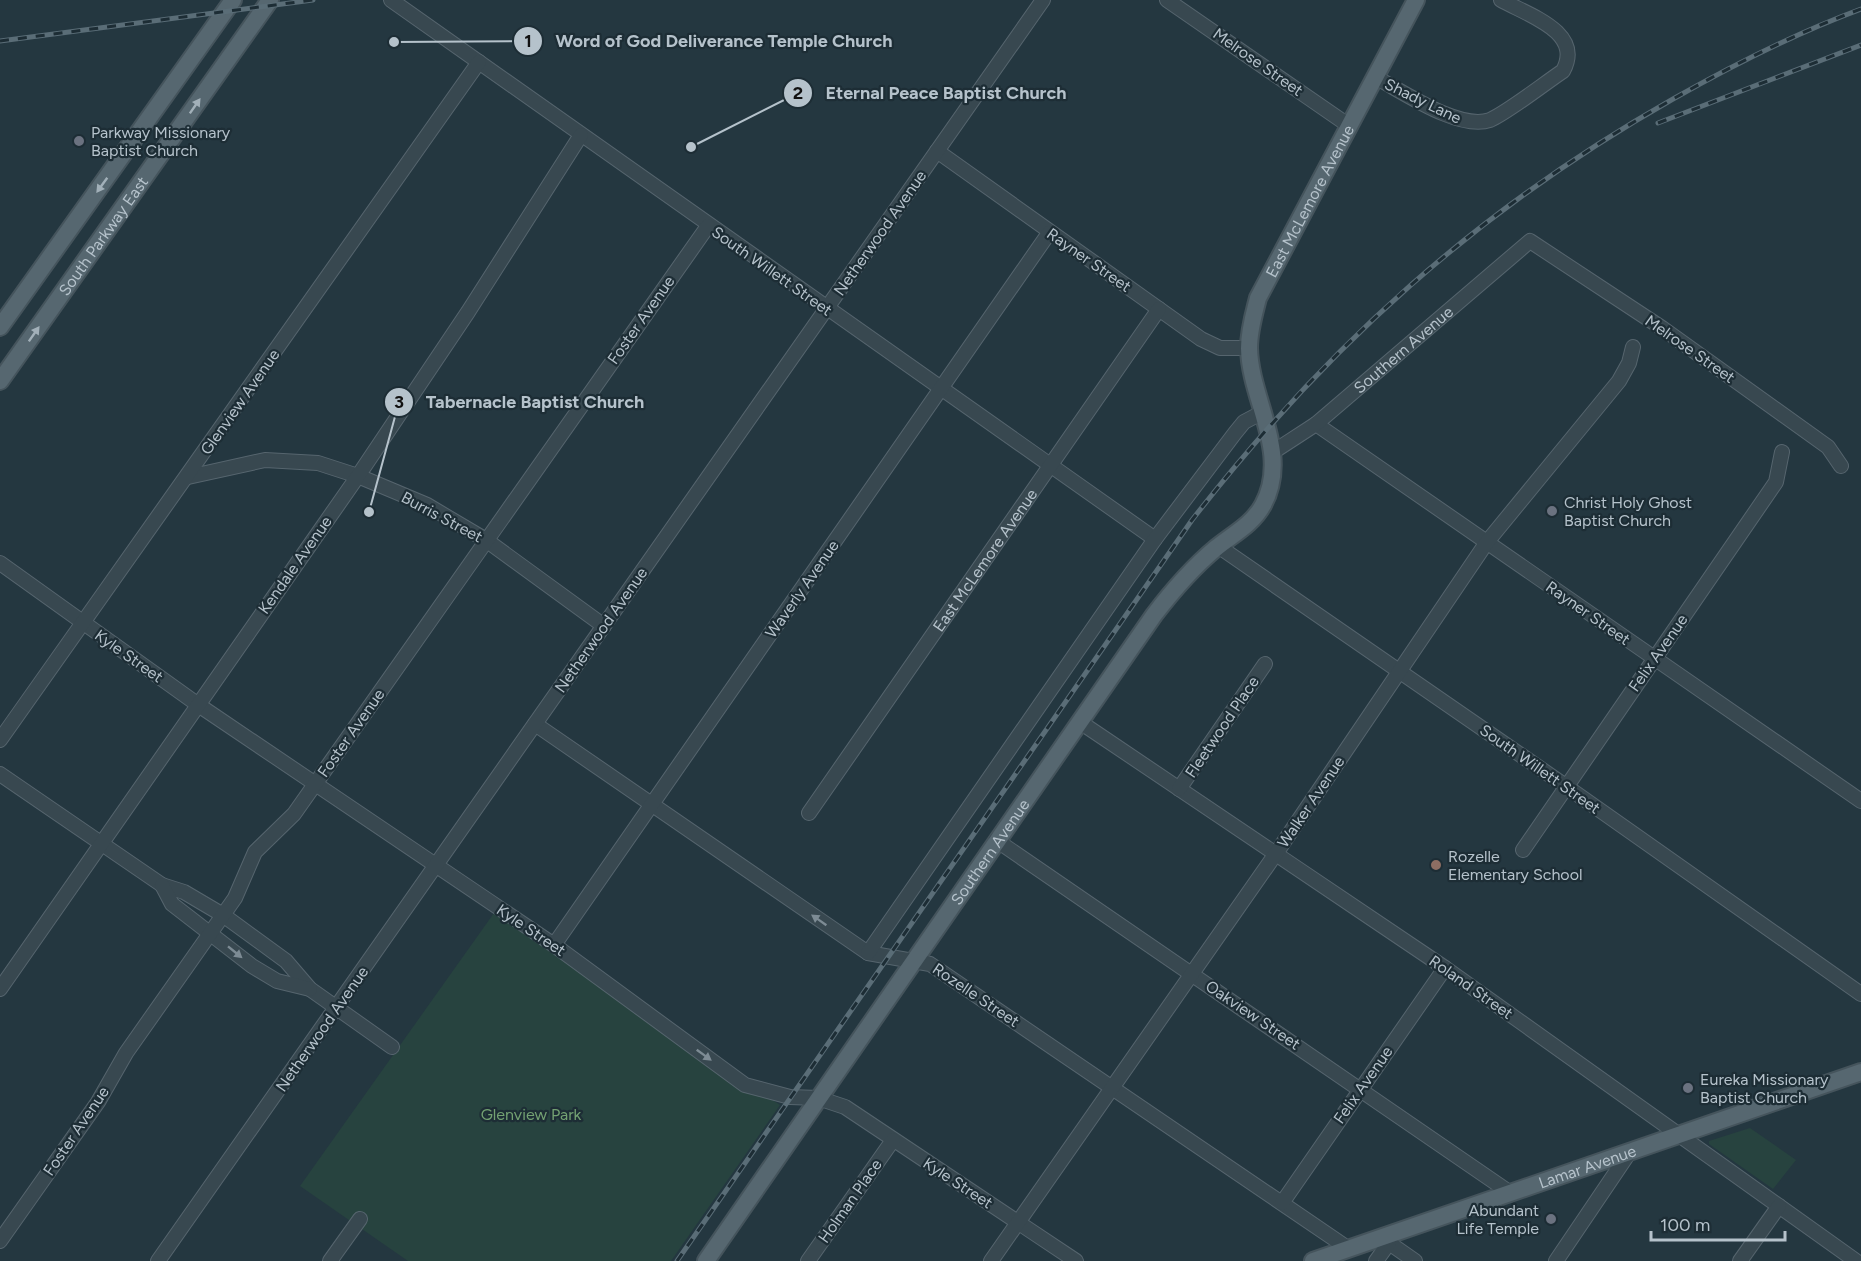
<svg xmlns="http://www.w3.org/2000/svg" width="1861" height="1261" font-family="Figtree,sans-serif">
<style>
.green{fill:#27433f}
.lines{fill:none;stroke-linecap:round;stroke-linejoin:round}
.minor-casing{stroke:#56656e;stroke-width:16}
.major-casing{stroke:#45545c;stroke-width:20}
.minor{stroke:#384850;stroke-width:14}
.major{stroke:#566770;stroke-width:16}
.rail-casing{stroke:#5a6d77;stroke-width:5}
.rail{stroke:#1d2d35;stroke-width:3;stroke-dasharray:9;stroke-linecap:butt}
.oneway{fill:#a2b0b9}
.oneway2{fill:#7d8b94}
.worship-dot{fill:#6b7280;stroke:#1d2d35;stroke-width:2}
.education-dot{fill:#8d6e63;stroke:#1d2d35;stroke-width:2}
.labels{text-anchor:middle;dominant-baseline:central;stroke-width:4.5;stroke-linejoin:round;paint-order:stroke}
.street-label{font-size:16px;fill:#b5c2cb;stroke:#1d2d35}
.poi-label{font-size:16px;fill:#b5c2cb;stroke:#1d2d35;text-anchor:start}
.park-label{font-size:16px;fill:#73a172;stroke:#1d2d35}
.leader{fill:none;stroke:#b5c2cb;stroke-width:2}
.callout-dot{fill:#b5c2cb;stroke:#1d2d35;stroke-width:2}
.mark-label{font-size:18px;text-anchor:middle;font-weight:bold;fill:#111}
.callout-label{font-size:18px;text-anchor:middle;font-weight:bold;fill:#b5c2cb;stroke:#1d2d35;stroke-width:4.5;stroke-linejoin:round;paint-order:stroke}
</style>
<rect width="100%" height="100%" fill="#243740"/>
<!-- green -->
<g class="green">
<polygon points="494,913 780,1105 671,1261 408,1261 300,1186"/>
<polygon points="1750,1128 1796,1160 1773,1189 1709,1144 1709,1141"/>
</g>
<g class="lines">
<defs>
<g id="minor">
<polyline points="391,0 1155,539"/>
<polyline points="1167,0 1348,125"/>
<path d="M1375,77c27,14 84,54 115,43 18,-8 55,-37 73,-49 21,-39 -35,-56 -62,-71"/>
<polyline points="937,151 1201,339 1220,348 1249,348"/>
<polyline points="1316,424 1861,801"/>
<path id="s1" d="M1273,452l43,-28 214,-183 132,87 166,119 13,19"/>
<polyline points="188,477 265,460 318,463 358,476 427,505 486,540 604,626"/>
<polyline points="1218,546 1567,787 1861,994"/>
<polyline points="0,563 197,704 554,945 745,1085 790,1097 818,1098 845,1107 1076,1261"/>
<polyline points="1080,722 1445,968 1856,1261"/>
<polyline points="535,724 868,953 930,964 1349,1249"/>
<polyline points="0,740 479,62"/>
<polyline points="0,774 162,885 184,892 223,915 286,961 310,989 392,1047"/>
<polyline points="1179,789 1265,664"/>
<path id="s2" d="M809,813l350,-504"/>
<polyline points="996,840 1509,1192"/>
<polyline points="1523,850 1776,482 1782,452"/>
<polyline points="162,885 172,904 252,966 277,981 310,989"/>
<polyline points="554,945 1049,233"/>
<polyline points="868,953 1155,539 1235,433 1244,422 1263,412"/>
<polyline points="0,989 358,476 468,312 581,135"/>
<polyline points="1282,1203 1445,968"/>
<polyline points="1382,1238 1415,1261"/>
<polyline points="0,1241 98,1102 126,1053 235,898 255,852 294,814 708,226"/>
<polyline points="158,1261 1043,0"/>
<polyline points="330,1261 360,1219"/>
<polyline points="808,1261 893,1140"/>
<polyline points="991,1261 1277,852 1487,542 1619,381 1629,363 1633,347"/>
<polyline points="1376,1261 1389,1243"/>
<polyline points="1556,1261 1631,1150"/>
<polyline points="1740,1261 1779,1206"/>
</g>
<g id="major">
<polyline points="0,327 233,0"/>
<path id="s3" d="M0,381l270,-381"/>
<path id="s4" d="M706,1261l448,-646c19,-25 38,-47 62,-67 17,-14 36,-23 47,-43 28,-52 -13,-105 -14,-157 0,-18 5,-34 9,-50l158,-298"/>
<path id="s5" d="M1313,1261l548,-189"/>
</g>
</defs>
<!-- minor casing -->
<use href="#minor" class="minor-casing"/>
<!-- major casing -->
<use href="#major" class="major-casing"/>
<!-- minor -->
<use href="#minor" class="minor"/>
<!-- major -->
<use href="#major" class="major"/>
<defs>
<g id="rail">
<polyline points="0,41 313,0"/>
<polyline points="1658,123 1861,45"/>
<path d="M677,1261l515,-741c136,-175 287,-311 481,-421 60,-34 123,-66 188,-90"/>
</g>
</defs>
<!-- rail casing -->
<use href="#rail" class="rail-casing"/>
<!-- rail -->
<use href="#rail" class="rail"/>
</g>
<!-- one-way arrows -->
<defs><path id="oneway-solid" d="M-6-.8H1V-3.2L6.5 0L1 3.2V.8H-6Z" transform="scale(1.5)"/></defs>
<g class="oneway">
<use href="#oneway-solid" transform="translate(195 106) rotate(-55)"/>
<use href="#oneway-solid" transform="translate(102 185) rotate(126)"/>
<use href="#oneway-solid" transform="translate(34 334) rotate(-55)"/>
</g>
<g class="oneway2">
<use href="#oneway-solid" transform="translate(819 920) rotate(-145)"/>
<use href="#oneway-solid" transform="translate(235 952) rotate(39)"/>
<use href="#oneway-solid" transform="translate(704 1055) rotate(36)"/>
</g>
<!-- markers -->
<g class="worship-dot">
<circle cx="79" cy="141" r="6"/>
<circle cx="1552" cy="511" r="6"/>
<circle cx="1688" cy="1088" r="6"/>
<circle cx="1551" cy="1219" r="6"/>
</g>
<circle class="education-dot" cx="1436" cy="865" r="6"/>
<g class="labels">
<!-- street labels -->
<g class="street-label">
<text transform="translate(1258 62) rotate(35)">Melrose Street</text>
<text transform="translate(1423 101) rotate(26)">Shady Lane</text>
<text stroke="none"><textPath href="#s4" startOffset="1264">East McLemore Avenue</textPath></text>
<text transform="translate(880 233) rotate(-55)">Netherwood Avenue</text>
<text stroke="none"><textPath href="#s3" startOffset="178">South Parkway East</textPath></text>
<text transform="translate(1089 260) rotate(35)">Rayner Street</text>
<text transform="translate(772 271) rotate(35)">South Willett Street</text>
<text transform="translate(641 320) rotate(-55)">Foster Avenue</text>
<text stroke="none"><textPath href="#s1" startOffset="166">Southern Avenue</textPath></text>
<text transform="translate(1690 349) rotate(35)">Melrose Street</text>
<text transform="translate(240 402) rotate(-55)">Glenview Avenue</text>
<text transform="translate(442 517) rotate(28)">Burris Street</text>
<text stroke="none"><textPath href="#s2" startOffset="308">East McLemore Avenue</textPath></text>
<text transform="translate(295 565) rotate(-55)">Kendale Avenue</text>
<text transform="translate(802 589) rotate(-55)">Waverly Avenue</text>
<text transform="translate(1588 613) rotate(35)">Rayner Street</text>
<text transform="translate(601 630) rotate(-55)">Netherwood Avenue</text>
<text transform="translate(1658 653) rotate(-55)">Felix Avenue</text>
<text transform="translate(129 656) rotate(35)">Kyle Street</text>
<text transform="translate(1222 727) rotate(-56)">Fleetwood Place</text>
<text transform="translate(351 733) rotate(-55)">Foster Avenue</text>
<text transform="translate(1540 769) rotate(35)">South Willett Street</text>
<text transform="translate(1311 802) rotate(-56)">Walker Avenue</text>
<text stroke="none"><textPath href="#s4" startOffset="498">Southern Avenue</textPath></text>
<text transform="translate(531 930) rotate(34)">Kyle Street</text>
<text transform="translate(1471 987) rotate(35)">Roland Street</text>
<text transform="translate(976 995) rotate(34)">Rozelle Street</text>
<text transform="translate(1253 1015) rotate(34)">Oakview Street</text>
<text transform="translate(322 1029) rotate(-55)">Netherwood Avenue</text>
<text transform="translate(1363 1085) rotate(-55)">Felix Avenue</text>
<text transform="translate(76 1131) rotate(-56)">Foster Avenue</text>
<text stroke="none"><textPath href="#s5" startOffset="290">Lamar Avenue</textPath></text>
<text transform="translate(958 1183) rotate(33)">Kyle Street</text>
<text transform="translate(850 1201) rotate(-55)">Holman Place</text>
</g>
<!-- poi labels -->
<g class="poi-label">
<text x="91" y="132">Parkway Missionary<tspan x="91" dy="18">Baptist Church</tspan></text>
<text x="1564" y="502">Christ Holy Ghost<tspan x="1564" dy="18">Baptist Church</tspan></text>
<text x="1448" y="856">Rozelle<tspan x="1448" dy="18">Elementary School</tspan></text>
<text x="1700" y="1079">Eureka Missionary<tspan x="1700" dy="18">Baptist Church</tspan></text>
<text x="1539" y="1210" text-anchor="end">Abundant<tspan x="1539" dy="18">Life Temple</tspan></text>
</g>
<!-- park labels -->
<g class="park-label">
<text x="531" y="1114">Glenview Park</text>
</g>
</g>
<!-- callouts -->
<path class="leader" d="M394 42L528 41M691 147L798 93M369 512L399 402"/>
<g class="callout-dot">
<circle cx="394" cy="42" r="6"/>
<circle cx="691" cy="147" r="6"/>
<circle cx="369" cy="512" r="6"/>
<circle cx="528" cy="41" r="15"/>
<circle cx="798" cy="93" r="15"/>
<circle cx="399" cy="402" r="15"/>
</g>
<g class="mark-label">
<text x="528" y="47">1</text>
<text x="798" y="99">2</text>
<text x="399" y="408">3</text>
</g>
<g class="callout-label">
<text x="724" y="47">Word of God Deliverance Temple Church</text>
<text x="946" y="99">Eternal Peace Baptist Church</text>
<text x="535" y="408">Tabernacle Baptist Church</text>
</g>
<!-- scale -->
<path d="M1651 1231v9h134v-9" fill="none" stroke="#b5c2cb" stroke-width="3"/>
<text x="1660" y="1231" font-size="18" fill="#b5c2cb" stroke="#1d2d35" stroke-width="4.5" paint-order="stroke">100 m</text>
</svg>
